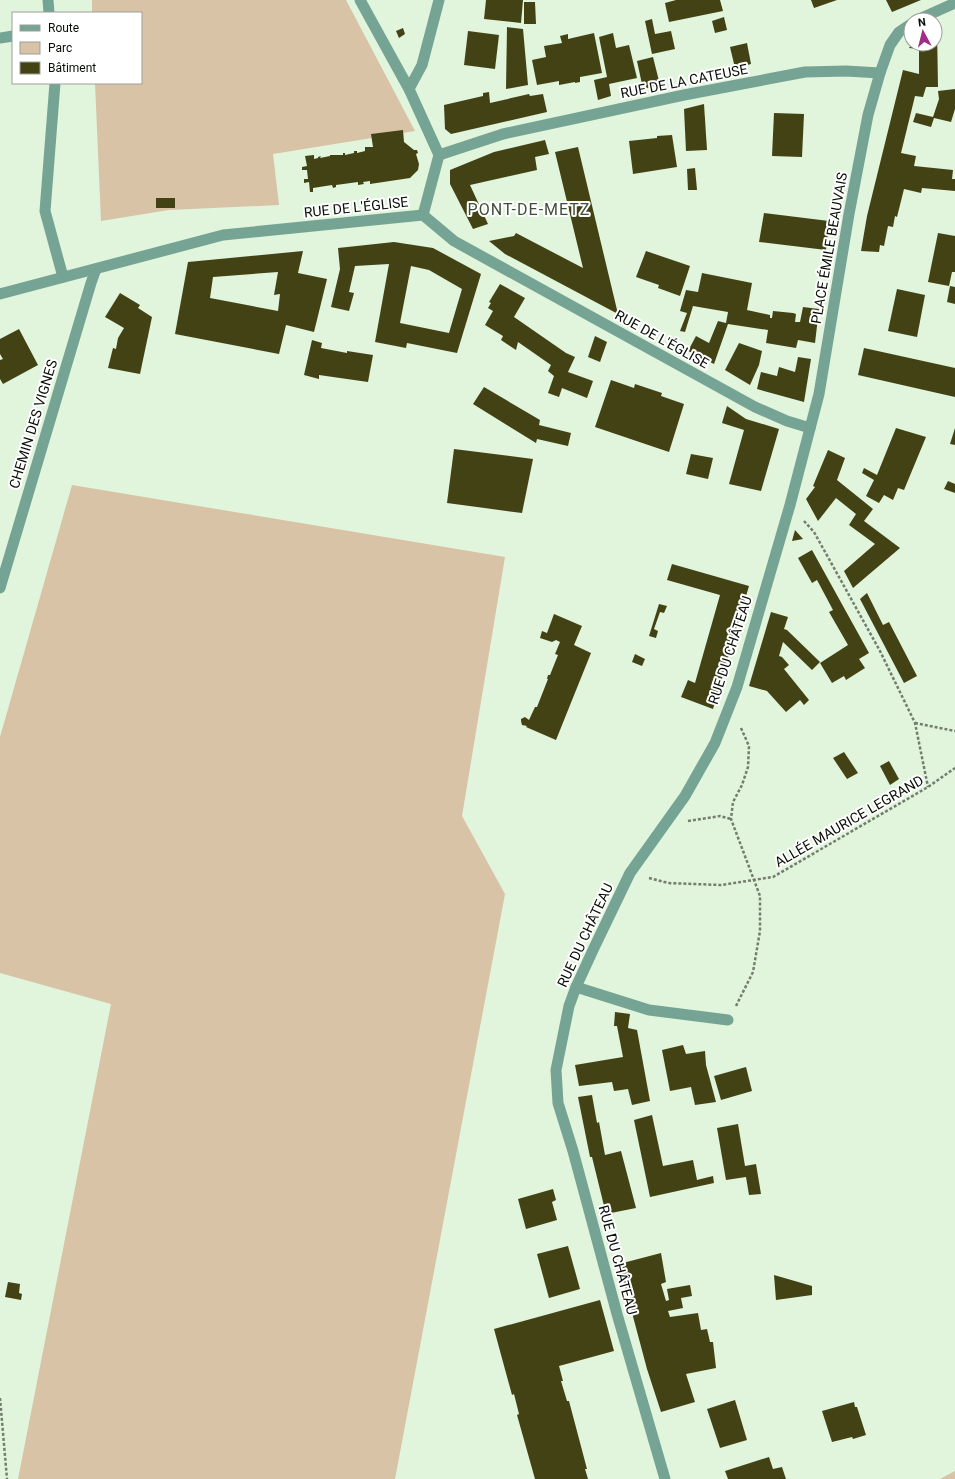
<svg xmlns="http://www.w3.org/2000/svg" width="955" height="1479" font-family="Roboto,sans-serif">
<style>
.green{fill:#d8c3a6}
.building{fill:#434214;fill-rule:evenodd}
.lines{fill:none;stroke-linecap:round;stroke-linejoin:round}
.path{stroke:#727e6e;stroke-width:2.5;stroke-dasharray:3 2;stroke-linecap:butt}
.service{stroke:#75a494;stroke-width:11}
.minor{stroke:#75a494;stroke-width:11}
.labels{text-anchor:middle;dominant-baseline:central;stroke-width:4;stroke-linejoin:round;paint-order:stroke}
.street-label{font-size:14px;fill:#080e06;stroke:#fff}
.quarter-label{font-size:16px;letter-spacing:1px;fill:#404f3c;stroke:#fff}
</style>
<rect width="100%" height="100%" fill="#e1f4dc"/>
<!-- green -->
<g class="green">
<polygon points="92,0 346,0 415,131 273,154 279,205 169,210 101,221 95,83 141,83 141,13 92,13"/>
<polygon points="72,485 505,557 462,816 505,894 395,1479 18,1479 111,1004 0,973 0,737"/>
<polygon points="955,1471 955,1479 940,1479"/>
</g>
<!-- building -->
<g class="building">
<polygon points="486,0 523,0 521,23 484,19"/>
<polygon points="676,0 720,0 723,11 669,22 665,3"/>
<polygon points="811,0 837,0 814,8"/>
<polygon points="886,0 921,0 892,12"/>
<polygon points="524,2 535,2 536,24 524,24"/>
<polygon points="724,17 727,30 715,33 712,21"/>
<polygon points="652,19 655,34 671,31 675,49 652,54 645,21"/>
<polygon points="507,27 523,29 528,85 506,89"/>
<polygon points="403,28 405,34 399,38 396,31"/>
<polygon points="937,28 938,87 926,87 923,97 915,96 901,153 916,156 914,166 953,170 952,179 955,179 955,191 922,188 921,193 904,189 897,217 895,216 893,227 888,226 884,246 880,245 879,252 861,251 867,216 903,70 919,74 919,49 909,48 912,44 935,44 935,29"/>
<polygon points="468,31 499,35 495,69 464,65"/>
<polygon points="594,33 602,73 580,77 580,82 575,83 575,82 559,85 559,81 537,85 532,60 546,57 544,46 562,43 560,36 568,34 568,39"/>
<polygon points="613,33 616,48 629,45 637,78 609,84 611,96 598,100 594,80 607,77 599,37"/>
<polygon points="747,43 751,64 735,68 730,47"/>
<polygon points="653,57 660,85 643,89 637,61"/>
<polygon points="955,89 955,109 951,122 934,118 931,127 913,122 916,113 933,117 939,99 938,91"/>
<polygon points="489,92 490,103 529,94 530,96 543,94 547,112 451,134 445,129 444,105 483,96 483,93"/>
<polygon points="704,104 707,150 686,151 684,109"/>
<polygon points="774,113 804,114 802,157 772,156"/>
<polygon points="403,130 404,142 414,150 417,150 418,153 416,154 419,164 418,170 410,178 370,184 370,181 363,182 364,184 358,185 358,182 336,185 336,187 333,188 332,185 313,188 313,192 310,192 309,182 304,183 304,179 308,179 307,170 302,170 302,167 307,166 305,156 314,155 314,159 318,158 318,157 321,156 320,158 330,156 330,155 343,155 343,153 345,153 345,155 354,153 354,151 357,151 357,153 365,151 365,147 373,147 371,134"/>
<polygon points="672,135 677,167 633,174 629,141 657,138 657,136"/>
<polygon points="545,140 549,154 535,157 537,170 470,185 488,224 473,229 450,184 450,170 494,152"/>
<polygon points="578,147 618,314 505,254 489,241 514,236 516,233 583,268 555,152"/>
<polygon points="695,168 697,190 688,190 687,169"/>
<rect x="156" y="198" width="19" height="10"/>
<polygon points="764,213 829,221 826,250 759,242"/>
<polygon points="938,233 955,236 955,272 952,272 949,286 928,282"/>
<path d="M394,242l39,6 48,26 -24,79 -50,-10 -1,5 -31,-6 14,-78 -34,2 -6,26 5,1 -5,18 -18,-4 9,-38 -2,-21zM411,266l18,4 33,19 -13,44 -49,-10z"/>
<path d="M303,251l-5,22 29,6 -13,53 -28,-7 -7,29 -104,-20 13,-72zM278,272l-4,23 6,-1 -2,17 -68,-13 3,-21z"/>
<polygon points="646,251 690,266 680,296 658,288 659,285 636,277"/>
<polygon points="702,273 752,283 747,310 770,315 770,318 772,318 773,311 793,313 796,314 795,322 800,322 803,307 819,309 815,343 798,340 796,348 766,343 768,330 728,324 714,364 688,351 696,336 709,343 718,321 726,323 728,312 693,306 685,332 680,331 687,313 680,311 686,290 698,292"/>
<polygon points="500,284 525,298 514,317 566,353 575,357 568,372 593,381 587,398 562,388 559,397 548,393 554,376 548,371 551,365 518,342 516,350 501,340 503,336 485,325 493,311 488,308 491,303 489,302"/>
<polygon points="950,286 955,287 955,304 947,302"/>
<polygon points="897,289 925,295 917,337 888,331"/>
<polygon points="120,293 140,305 138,308 152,317 140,374 108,368 113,348 116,349 118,338 124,328 105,317"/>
<polygon points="19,329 38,365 3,384 0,379 0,360 3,359 0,354 0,339"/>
<polygon points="595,336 607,342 600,362 588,357"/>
<polygon points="312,340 322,343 321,348 347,353 347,351 373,355 368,382 319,375 319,379 304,375"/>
<polygon points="739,343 762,351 759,365 750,385 725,370"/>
<polygon points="864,348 955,368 955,397 858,375"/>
<polygon points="798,357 811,359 804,402 757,389 761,372 777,376 779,367 795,372"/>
<polygon points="611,380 634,388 635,384 662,393 661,396 684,404 669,452 595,427"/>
<polygon points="484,387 540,420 539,425 571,433 568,446 537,439 536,443 473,404"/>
<polygon points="727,406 746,419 779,429 761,491 729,484 744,430 722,423"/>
<polygon points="896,428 926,437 904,490 898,488 893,500 884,495 879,503 866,496 874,480 862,473 864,468 877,475"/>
<polygon points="955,428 955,445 950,444"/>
<polygon points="454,449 533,459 522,513 447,503"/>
<polygon points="828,450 845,458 837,480 873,509 864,521 900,548 853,588 844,571 875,544 849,525 856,514 836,498 818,521 806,499 815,487 813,486"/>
<polygon points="691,454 713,458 708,479 686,474"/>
<polygon points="948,481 955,484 955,493 944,489"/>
<polygon points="795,530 803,539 792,541"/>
<polygon points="812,550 869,653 859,659 865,668 846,680 844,676 832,683 820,663 848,645 829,612 833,610 817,580 812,583 798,558"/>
<polygon points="672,564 749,586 713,709 681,697 688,680 695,683 720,595 667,580"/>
<polygon points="867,593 883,625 889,622 917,676 904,683 860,599"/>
<polygon points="659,604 667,606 664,613 660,612 654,629 658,631 656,638 649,636"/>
<polygon points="771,612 788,617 784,629 787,630 820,662 812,670 783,642 779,656 782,657 789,665 784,669 809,700 804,705 800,700 786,712 767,691 749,686"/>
<polygon points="554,614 582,626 574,645 591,653 556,740 526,727 527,726 522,725 521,721 521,719 525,717 529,720 535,707 537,707 548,679 547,679 548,675 550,675 558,655 555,654 560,642 556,640 552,642 540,638 542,631 547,633"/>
<polygon points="635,654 645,659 642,666 632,662"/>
<polygon points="844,752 858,773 847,779 833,758"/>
<polygon points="889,761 899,779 890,785 880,766"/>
<polygon points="615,1012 630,1014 628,1028 637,1030 650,1101 632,1105 628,1089 614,1091 612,1082 579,1086 575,1065 623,1057 617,1026 614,1026"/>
<polygon points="683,1045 686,1054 705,1051 706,1065 716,1102 695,1105 691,1087 670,1091 662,1050"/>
<polygon points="746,1067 752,1091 721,1100 714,1076"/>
<polygon points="592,1095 597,1123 599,1122 605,1155 621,1151 636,1208 606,1214 592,1157 590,1157 578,1097"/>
<polygon points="652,1115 663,1166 693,1160 697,1180 713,1176 714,1183 650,1197 634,1120"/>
<polygon points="738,1124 745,1166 756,1164 761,1194 749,1195 746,1177 726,1180 717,1128"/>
<polygon points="553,1189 556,1200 552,1202 557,1220 526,1229 518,1199"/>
<polygon points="568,1246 580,1289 549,1298 537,1254"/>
<polygon points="661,1253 666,1282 661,1284 666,1301 669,1300 667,1289 690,1285 692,1296 681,1298 683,1308 668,1311 670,1317 698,1313 701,1330 707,1329 710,1342 713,1342 716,1368 686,1374 695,1402 661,1412 647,1369 619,1264"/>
<polygon points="774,1275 812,1286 812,1295 776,1300"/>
<polygon points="8,1282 20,1284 19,1293 22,1294 21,1300 5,1297"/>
<polygon points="600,1300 614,1351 559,1366 563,1381 561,1381 567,1401 569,1401 587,1469 585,1469 588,1479 535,1479 517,1415 519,1414 514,1394 512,1395 494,1329"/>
<polygon points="735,1400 747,1440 720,1448 707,1409"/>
<polygon points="854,1402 855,1407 857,1407 866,1435 853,1439 852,1437 832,1442 822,1411"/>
<polygon points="769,1457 773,1469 782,1467 786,1479 728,1479 725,1471"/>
</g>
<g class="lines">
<!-- path -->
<g class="path">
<polyline points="804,521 814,532 880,651 915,723 928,787"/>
<polyline points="915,723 955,731"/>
<polyline points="688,821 720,816 731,819"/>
<polyline points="649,878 668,883 721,885 773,877 928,787 955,768"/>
<polyline points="736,1006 753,972 760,931 760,896 731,819 733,802 742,785 748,767 749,746 741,728"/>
<polyline points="0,1398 7,1479"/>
</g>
<!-- service -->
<polyline class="service" points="576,987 649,1010 728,1020"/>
<!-- minor -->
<g class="minor">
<polyline points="48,0 49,13"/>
<polyline points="360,0 409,89 439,155 423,215"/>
<polyline points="917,20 955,3"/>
<polyline points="0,38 13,36"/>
<polyline points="55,83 45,211 63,277"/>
<polyline points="409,89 422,65 439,0"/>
<polyline points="439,155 503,134 684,95 805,72 846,71 880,73"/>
<polyline points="0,294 223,235 423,215 454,241 755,407 787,421 810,428"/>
<polyline points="0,588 91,283 96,269"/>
<polyline points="665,1479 617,1314 573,1151 558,1103 556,1070 569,1006 576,987 593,950 630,873 685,796 715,743 737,687 790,505 819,394 849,214 868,115 880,73 890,45 899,32 911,24"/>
</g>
</g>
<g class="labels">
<!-- street labels -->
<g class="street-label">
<text transform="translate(684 81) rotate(-11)">RUE DE LA CATEUSE</text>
<text transform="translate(356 207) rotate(-6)">RUE DE L'ÉGLISE</text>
<text transform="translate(829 248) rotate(-80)">PLACE ÉMILE BEAUVAIS</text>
<text transform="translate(662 339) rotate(29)">RUE DE L'ÉGLISE</text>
<text transform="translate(33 424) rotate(-73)">CHEMIN DES VIGNES</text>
<text transform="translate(730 650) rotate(-72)">RUE DU CHÂTEAU</text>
<text transform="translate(849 821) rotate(-30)">ALLÉE MAURICE LEGRAND</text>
<text transform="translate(585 935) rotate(-65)">RUE DU CHÂTEAU</text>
<text transform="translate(618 1260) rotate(75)">RUE DU CHÂTEAU</text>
</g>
<!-- quarter labels -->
<g class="quarter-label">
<text x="529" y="209">PONT-DE-METZ</text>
</g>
</g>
<!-- legend -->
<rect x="12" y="12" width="130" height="72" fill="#ffffff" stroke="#9c9f9b"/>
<rect x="20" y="25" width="20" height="6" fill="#75a494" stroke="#9c9f9b"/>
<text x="48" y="32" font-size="12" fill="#080e06">Route</text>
<rect x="20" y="42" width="20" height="12" fill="#d8c3a6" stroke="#9c9f9b"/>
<text x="48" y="52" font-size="12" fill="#080e06">Parc</text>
<rect x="20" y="62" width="20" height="12" fill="#434214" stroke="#9c9f9b"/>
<text x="48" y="72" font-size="12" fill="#080e06">Bâtiment</text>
<!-- north arrow -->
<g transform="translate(923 32) rotate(353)"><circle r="19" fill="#ffffff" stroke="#9c9f9b"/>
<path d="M0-3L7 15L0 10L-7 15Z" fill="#a12c86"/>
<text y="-6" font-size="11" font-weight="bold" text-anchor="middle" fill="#080e06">N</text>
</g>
</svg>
